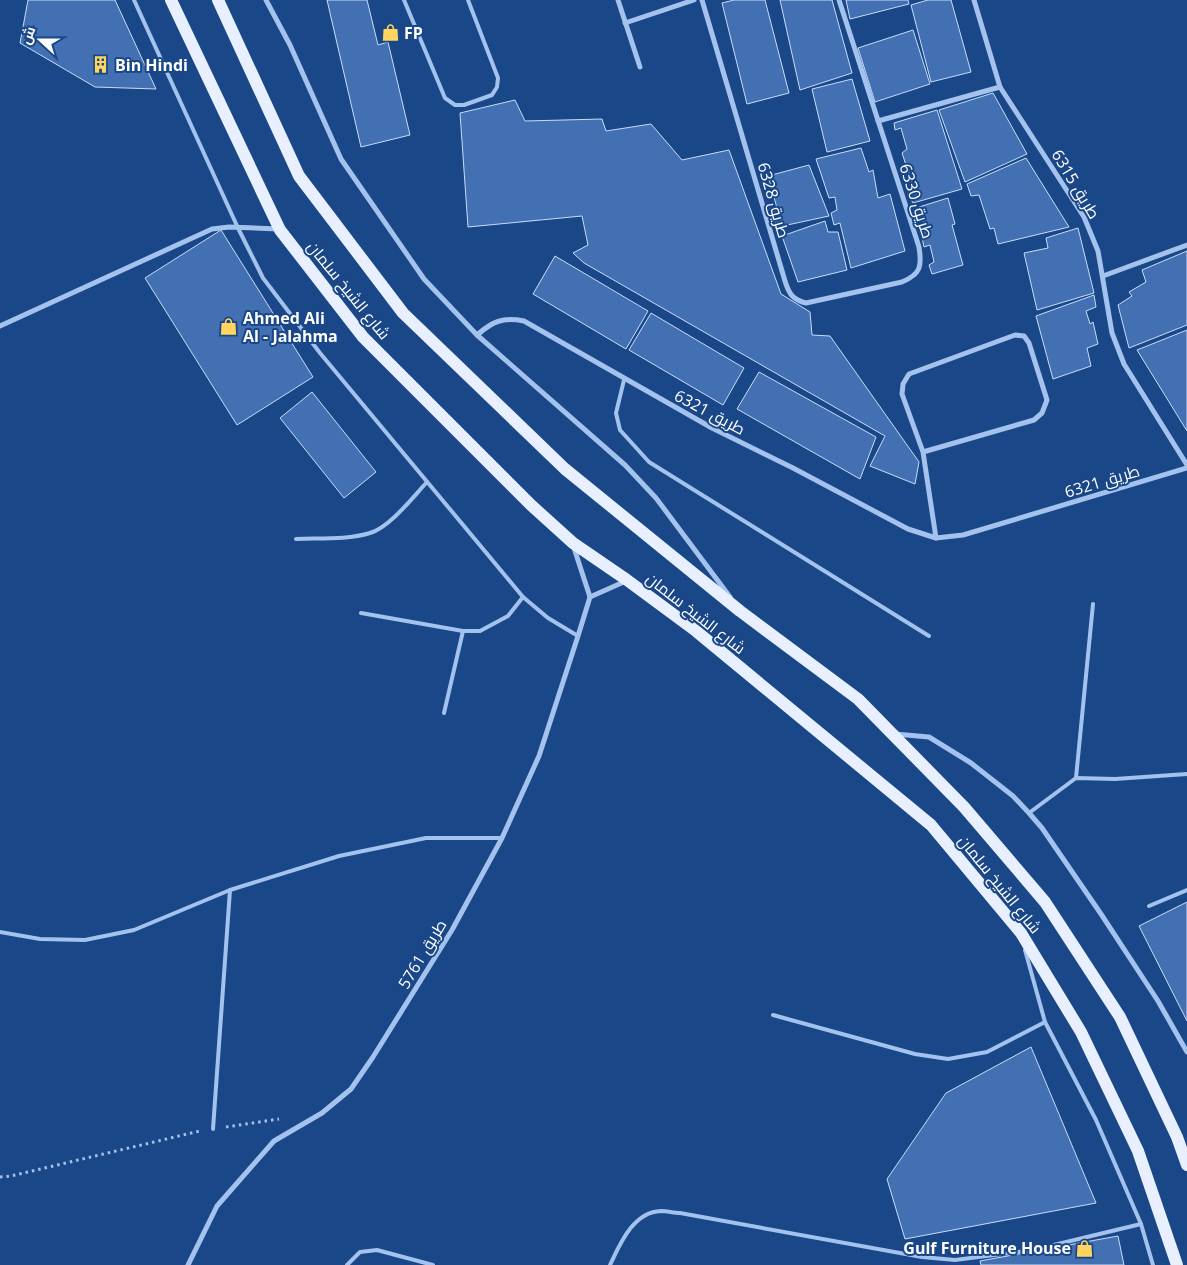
<svg xmlns="http://www.w3.org/2000/svg" width="1187" height="1265" font-family="'Open Sans',Cairo,sans-serif">
<style>
.building{fill:#4370b2;stroke:#c8ddf9}
.lines{fill:none;stroke-linecap:round;stroke-linejoin:round}
.path{stroke:#a3c2ed;stroke-width:3;stroke-dasharray:2.5 4;stroke-linecap:butt}
.service{stroke:#a3c2ed;stroke-width:4}
.minor{stroke:#a3c2ed;stroke-width:5}
.primary{stroke:#e8f0ff;stroke-width:12}
.labels{text-anchor:middle;dominant-baseline:central;stroke-width:4;stroke-linejoin:round;paint-order:stroke}
.poi-label{font-size:16px;font-weight:bold;fill:#fff;stroke:#1a4788;text-anchor:start}
.street-label{font-size:16px;fill:#fff;stroke:#1a4788}
</style>
<rect width="100%" height="100%" fill="#1a4788"/>
<!-- building -->
<g class="building">
<polygon points="28,0 115,0 156,89 95,87 20,43"/>
<polygon points="327,0 367,0 378,45 388,42 410,135 361,147"/>
<polygon points="734,0 765,0 789,93 747,104 722,3"/>
<polygon points="780,0 832,0 852,73 800,90"/>
<polygon points="846,0 908,0 909,4 850,19"/>
<polygon points="928,0 951,0 971,72 931,82 911,5"/>
<polygon points="913,30 930,84 875,102 858,48"/>
<polygon points="852,79 870,141 827,152 812,89"/>
<polygon points="993,93 1027,154 965,182 939,110"/>
<polygon points="515,100 525,121 602,119 606,131 651,124 682,160 729,150 781,294 810,312 812,335 830,336 919,462 915,484 870,466 885,436 584,263 573,253 588,245 582,216 468,227 460,113"/>
<polygon points="937,110 962,189 913,203 908,193 914,189 902,153 907,149 901,128 895,130 894,123"/>
<polygon points="861,148 869,172 873,170 878,198 890,194 905,251 851,268 840,223 834,225 831,213 837,210 835,197 829,198 816,159"/>
<polygon points="1026,158 1069,227 998,244 994,228 990,229 979,195 971,196 967,184"/>
<polygon points="809,165 829,216 778,227 770,212 777,208 768,176"/>
<polygon points="948,198 955,224 952,225 963,265 932,274 929,265 934,262 930,245 924,247 921,233 926,230 919,207"/>
<polygon points="825,221 828,232 838,232 847,270 798,282 782,236"/>
<polygon points="1078,228 1094,293 1037,310 1024,253 1048,248 1046,238"/>
<polygon points="221,230 313,377 237,425 145,278"/>
<polygon points="1187,251 1187,325 1129,348 1118,305 1132,296 1129,292 1146,282 1142,270"/>
<polygon points="555,256 648,311 626,349 533,294"/>
<polygon points="1094,295 1096,307 1086,311 1090,324 1093,322 1098,344 1087,348 1091,366 1053,379 1036,316"/>
<polygon points="651,313 744,368 723,405 629,350"/>
<polygon points="1187,330 1187,431 1137,350"/>
<polygon points="759,372 876,437 860,479 737,409"/>
<polygon points="312,392 376,472 344,498 280,418"/>
<polygon points="1187,902 1187,1021 1139,926"/>
<polygon points="1031,1047 1096,1203 905,1239 887,1179 946,1093"/>
<polygon points="1118,1236 1124,1265 981,1265 980,1261"/>
</g>
<g class="lines">
<!-- path -->
<g class="path">
<polyline points="226,1127 279,1119"/>
<polyline points="0,1177 11,1176 200,1131"/>
</g>
<!-- service -->
<g class="service">
<polyline points="134,0 238,228 263,278 320,353 523,597 548,618 578,636"/>
<polyline points="404,0 445,98 455,105 464,105 492,95 497,87 498,78 468,0"/>
<polyline points="624,380 616,413 620,430 649,462 929,636"/>
<path d="M296,539c24,-1 51,1 74,-6 20,-6 43,-36 57,-51"/>
<polyline points="361,613 463,631 480,631 508,616 523,597"/>
<polyline points="444,713 463,631"/>
<polyline points="1076,778 1093,604"/>
<polyline points="1029,813 1076,778 1115,779 1187,774"/>
<polyline points="1149,906 1187,890"/>
<polyline points="0,932 40,939 85,940 134,930 230,890 339,856 426,838 502,838"/>
<polyline points="1025,950 1045,1022 1096,1120 1141,1224 1153,1265"/>
<polyline points="773,1015 915,1054 948,1059 987,1052 1045,1022"/>
<polyline points="213,1129 230,890"/>
<polyline points="347,1265 360,1252 377,1250 433,1265"/>
<path d="M610,1265c10,-21 23,-53 51,-54 6,0 13,2 19,2l242,44 33,3 78,-10 108,-26"/>
</g>
<!-- minor -->
<g class="minor">
<polyline points="266,0 290,45 341,159 424,279 477,335 625,465 656,498 730,597"/>
<polyline points="618,0 640,67"/>
<path d="M702,0l83,281c4,13 8,19 21,22l96,-21c19,-8 20,-16 17,-35l-80,-247"/>
<polyline points="974,0 1000,87 1084,217 1098,251 1112,333 1124,364 1187,465"/>
<polyline points="625,23 694,0"/>
<polyline points="878,121 1000,87"/>
<polyline points="1103,276 1187,245"/>
<polyline points="0,326 212,229 229,227 278,229"/>
<path d="M477,335c16,-14 26,-18 47,-14l188,107 81,40 115,61 28,9 27,-3 224,-67"/>
<polyline points="923,452 1034,420 1042,413 1047,400 1029,343 1024,336 1015,335 909,374 903,384 902,394 923,452 936,538"/>
<polyline points="574,548 590,597"/>
<polyline points="590,597 626,581"/>
<polyline points="895,734 929,737 971,763 1013,796 1029,813 1042,828 1101,914 1158,1001 1187,1052"/>
<polyline points="188,1265 217,1206 274,1141 322,1113 351,1089 373,1057 452,930 502,838 539,756 578,636 590,597"/>
</g>
<!-- primary -->
<g class="primary">
<polyline points="171,0 280,230 363,337 531,505 573,543 627,580 696,631 931,825 1021,933 1081,1032 1138,1151 1177,1265"/>
<polyline points="218,0 299,176 403,313 565,469 740,611 858,699 964,807 1045,902 1120,1017 1177,1137 1187,1165"/>
</g>
</g>
<!-- icons -->
<defs>
<symbol id="shop-bare" viewBox="-9 -9 18 18"><path d="M-5-2.5h2.3a2.7 3.5 0 0 1 5.4 0H5L5.5 6h-11ZM-1.5-2.5h3a1.5 2.3 0 0 0-3 0Z" fill="#ffd55f" stroke="#1a4788" stroke-width="2.5" paint-order="stroke"/></symbol>
<symbol id="building-bare" viewBox="-9 -9 18 18"><path d="M-4-6H4V6H1V3H-1V6H-4ZM-2.5-4.3h1.7v1.8h-1.7ZM.8-4.3h1.7v1.8H.8ZM-2.5-1h1.7V.8h-1.7ZM.8-1h1.7V.8H.8Z" fill="#ffd55f" stroke="#1a4788" stroke-width="2.5" paint-order="stroke"/></symbol>
</defs>
<g fill-rule="evenodd">
<use href="#shop-bare" x="378" y="20" width="25" height="25"/>
<use href="#building-bare" x="88" y="52" width="25" height="25"/>
<use href="#shop-bare" x="216" y="314" width="25" height="25"/>
<use href="#shop-bare" x="1072" y="1236" width="25" height="25"/>
</g>
<g class="labels">
<!-- poi labels -->
<g class="poi-label">
<text x="404" y="33">FP</text>
<text x="115" y="65">Bin Hindi</text>
<text x="243" y="318">Ahmed Ali<tspan x="243" dy="18">Al - Jalahma</tspan></text>
<text x="1071" y="1248" text-anchor="end">Gulf Furniture House</text>
</g>
<!-- street labels -->
<g class="street-label">
<text transform="translate(1076 184) rotate(59)">طريق 6315</text>
<text transform="translate(774 200) rotate(74)">طريق 6328</text>
<text transform="translate(917 201) rotate(72)">طريق 6330</text>
<text transform="translate(349 290) rotate(51)">شارع الشيخ سلمان</text>
<text transform="translate(710 412) rotate(28)">طريق 6321</text>
<text transform="translate(1102 481) rotate(-17)">طريق 6321</text>
<text transform="translate(696 613) rotate(38)">شارع الشيخ سلمان</text>
<text transform="translate(1000 884) rotate(51)">شارع الشيخ سلمان</text>
<text transform="translate(422 954) rotate(-59)">طريق 5761</text>
</g>
</g>
<!-- north arrow -->
<g transform="translate(40 40) rotate(291)" stroke="#1a4788" stroke-width="4" paint-order="stroke">
<path d="M0-4L9 19L0 12L-9 19Z" fill="#ffffff"/>
<text y="-8" font-size="14" font-weight="bold" text-anchor="middle" fill="#ffffff">ش</text>
</g>
</svg>
